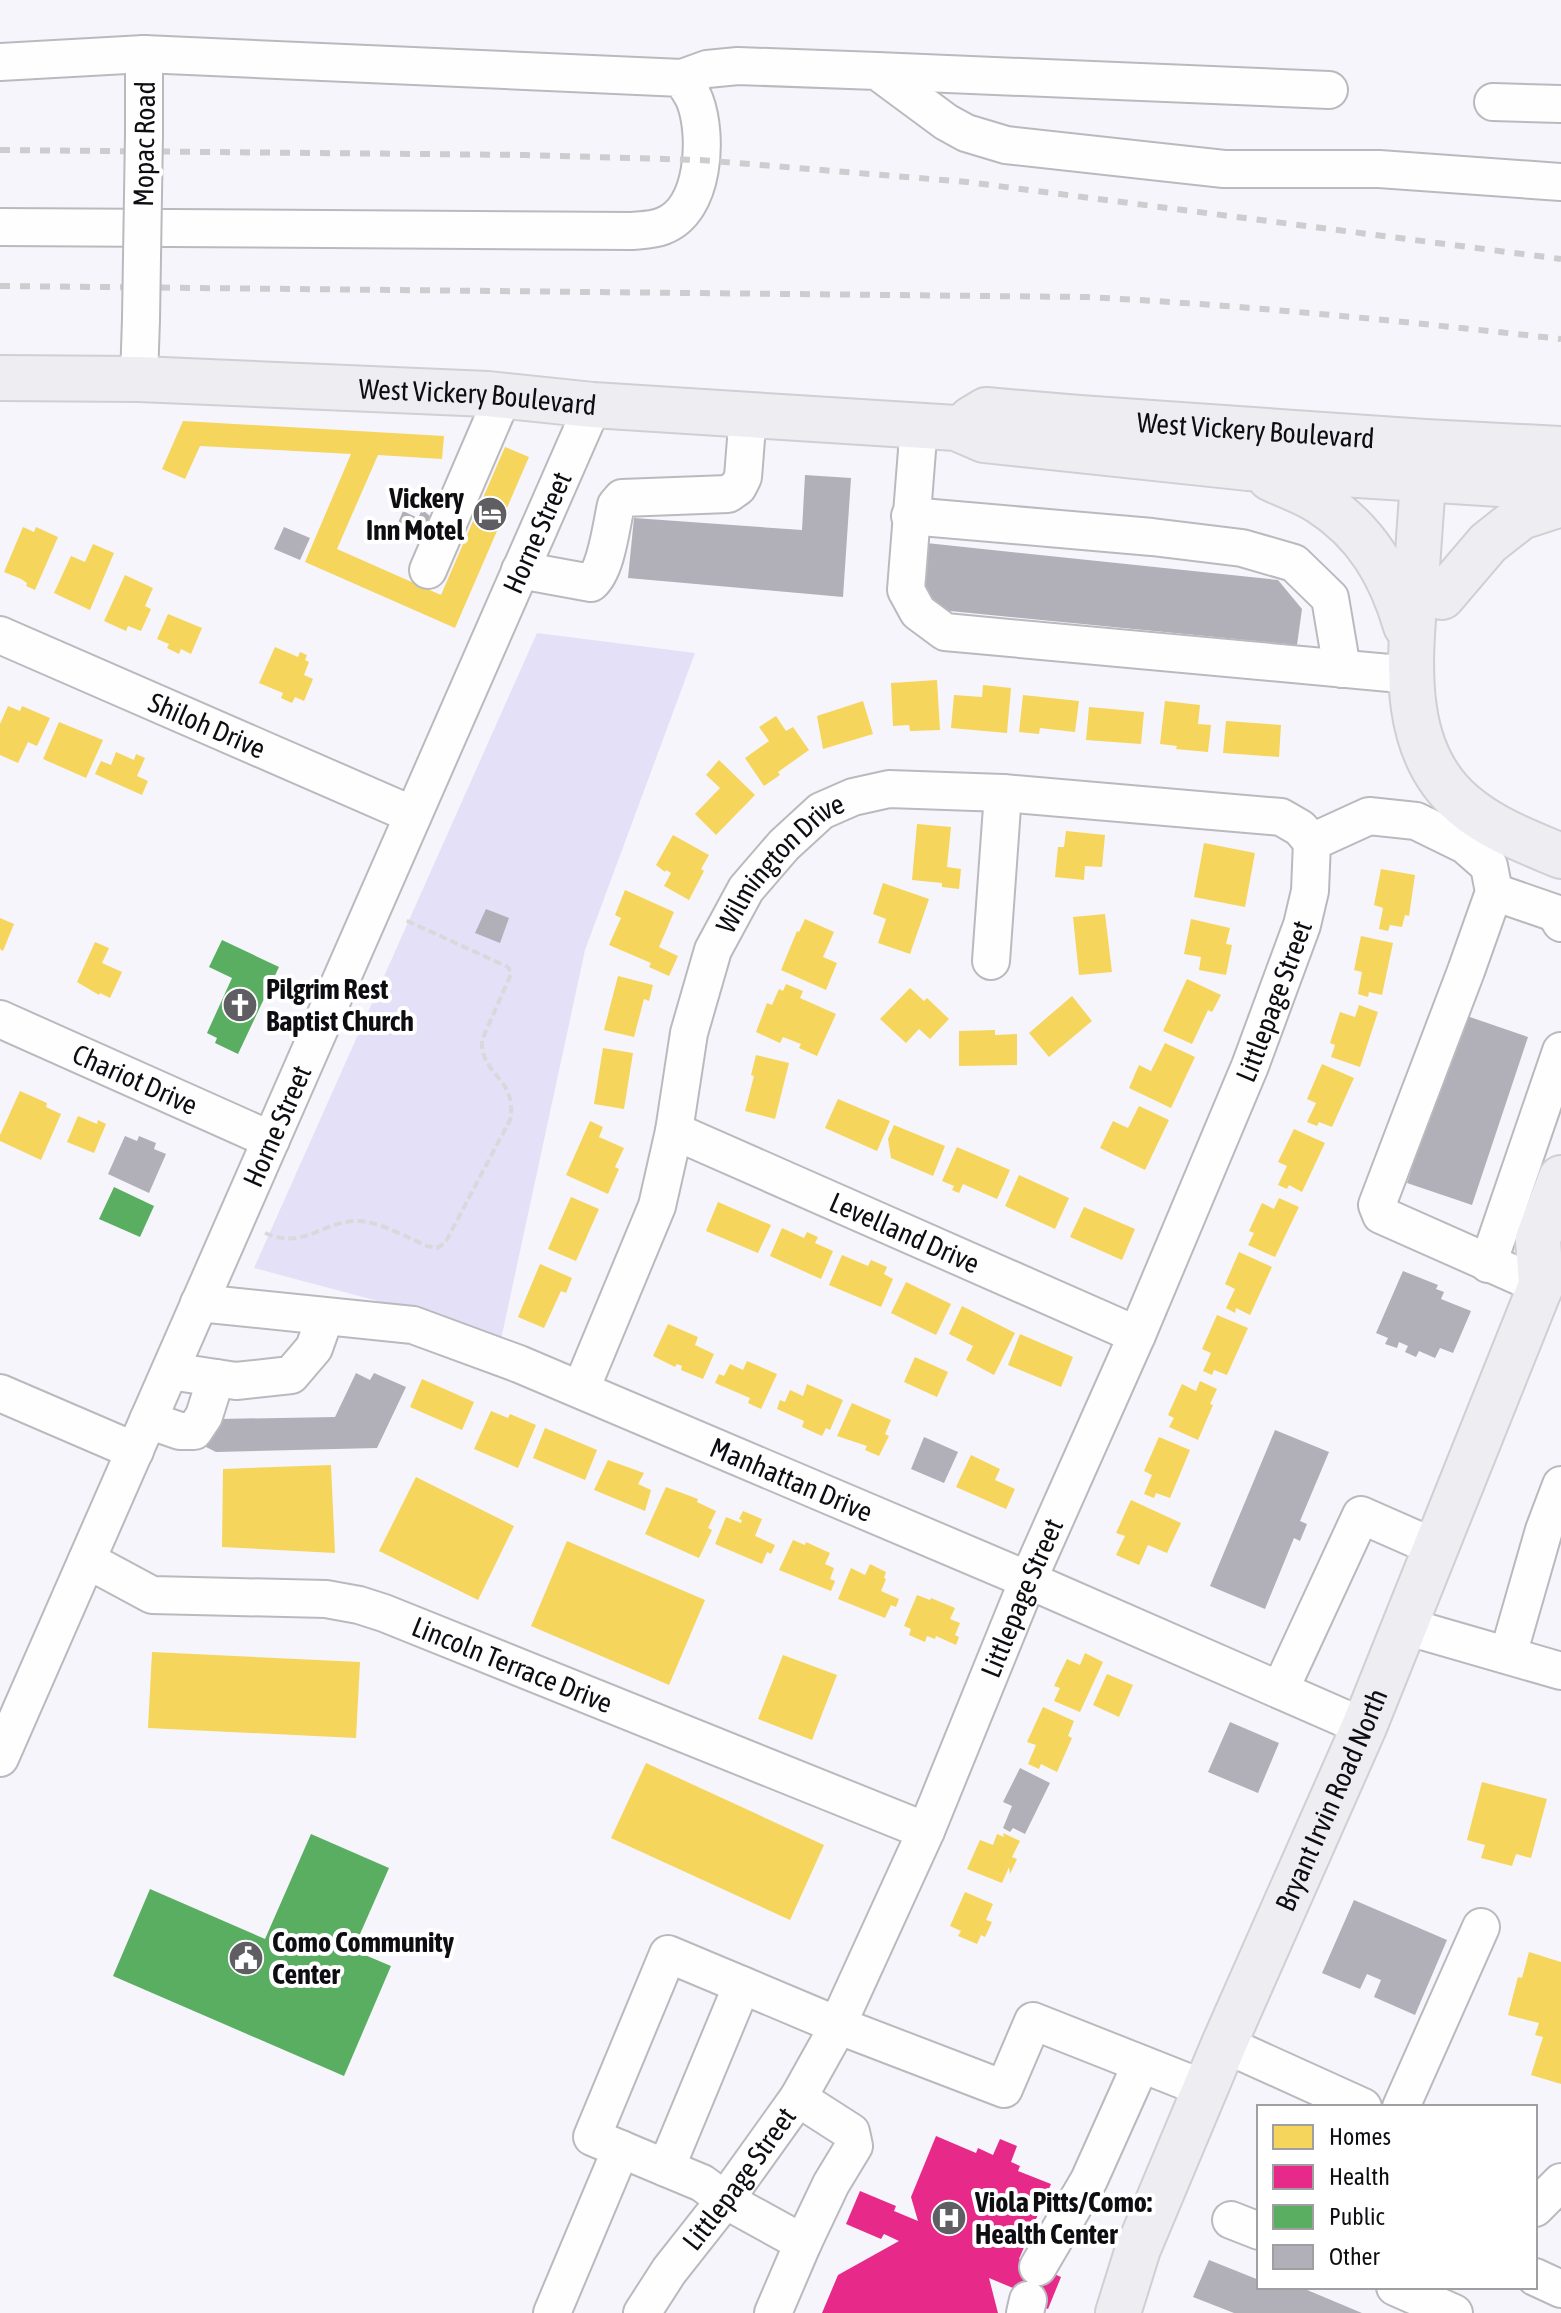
<svg xmlns="http://www.w3.org/2000/svg" width="1561" height="2313" font-family="'Asap Condensed',sans-serif">
<style>
.green{fill:#e4e0f8}
.homes{fill:#f6d55c}
.health{fill:#e7298a}
.public{fill:#5aae61}
.building{fill:#b1afb8}
.lines{fill:none;stroke-linecap:round;stroke-linejoin:round}
.minor-casing{stroke:#bab9be;stroke-width:40}
.major-casing{stroke:#d0cfd3;stroke-width:48}
.path{stroke:#d9d8db;stroke-width:4;stroke-dasharray:8 4;stroke-linecap:butt}
.minor{stroke:#fefefe;stroke-width:36}
.major{stroke:#eeedf2;stroke-width:44}
.rail{stroke:#cdcdcf;stroke-width:6;stroke-dasharray:10 10;stroke-linecap:butt}
.minor-bridge-casing{stroke:#bab9be;stroke-width:40;stroke-linecap:butt}
.minor-bridge{stroke:#fefefe;stroke-width:36}
.labels{text-anchor:middle;dominant-baseline:central;stroke-width:8;stroke-linejoin:round;paint-order:stroke}
.street-label{font-size:28px;fill:#0e0d11;stroke:#fff}
.poi-label{font-size:28px;font-weight:bold;fill:#0e0d11;stroke:#fff;text-anchor:start}
</style>
<rect width="100%" height="100%" fill="#f6f5fb"/>
<!-- green -->
<polygon class="green" points="537,633 695,653 585,950 500,1344 374,1300 254,1268"/>
<!-- homes -->
<g class="homes">
<polygon points="183,421 444,436 442,459 378,455 337,549 441,595 505,447 529,457 455,628 305,562 351,454 200,446 185,479 162,469"/>
<polygon points="23,527 34,532 36,527 58,537 35,590 26,586 27,583 21,579 4,572"/>
<polygon points="93,544 114,553 90,610 54,593 71,556 85,562"/>
<polygon points="125,575 153,588 145,606 151,609 141,631 128,626 126,631 104,621"/>
<polygon points="168,614 202,628 191,654 181,649 179,654 167,648 169,644 157,639"/>
<polygon points="275,647 298,657 300,652 307,655 305,660 309,662 304,675 313,679 304,701 295,697 292,703 281,698 283,693 259,683"/>
<polygon points="937,680 940,730 910,731 909,725 893,726 891,683"/>
<polygon points="983,685 1011,688 1007,733 951,728 954,695 982,697"/>
<polygon points="1023,695 1079,701 1075,732 1040,728 1039,734 1019,732"/>
<polygon points="863,701 873,734 823,749 817,716"/>
<polygon points="1165,701 1200,705 1198,724 1211,725 1208,752 1176,749 1177,746 1160,744"/>
<polygon points="8,706 20,711 22,706 50,718 37,746 28,742 18,763 0,755 0,724"/>
<polygon points="1089,707 1144,712 1141,744 1086,740"/>
<polygon points="776,716 786,731 793,727 809,750 778,772 780,775 764,786 745,758 769,741 759,727"/>
<polygon points="1226,721 1281,725 1279,757 1223,753"/>
<polygon points="59,722 103,740 86,778 43,759"/>
<polygon points="116,752 134,760 136,754 145,758 137,776 148,781 142,795 95,774 101,761 111,765"/>
<polygon points="719,760 755,795 716,835 695,814 720,788 706,775"/>
<polygon points="917,824 951,827 947,867 961,869 959,889 942,887 942,883 912,880"/>
<polygon points="1066,831 1105,835 1102,867 1085,866 1084,880 1055,877 1058,847 1064,847"/>
<polygon points="673,835 709,855 701,869 704,871 689,900 664,886 671,873 666,870 665,872 656,865"/>
<polygon points="1204,843 1255,853 1245,907 1194,897"/>
<polygon points="1381,869 1415,875 1409,916 1405,915 1402,927 1390,925 1388,931 1379,929 1383,908 1374,905"/>
<polygon points="883,883 929,899 910,954 878,943 886,919 873,914"/>
<polygon points="625,890 674,912 659,947 678,956 669,976 649,967 651,963 609,945 621,918 615,915"/>
<polygon points="1105,914 1112,972 1079,975 1073,917"/>
<polygon points="0,918 14,924 3,951 0,949"/>
<polygon points="805,919 834,932 823,957 837,963 826,990 781,970 797,931 799,932"/>
<polygon points="1191,919 1230,928 1226,944 1232,945 1226,975 1199,970 1201,957 1184,954"/>
<polygon points="1361,936 1393,943 1382,995 1369,992 1368,997 1358,994 1362,972 1354,970"/>
<polygon points="95,942 109,948 102,963 122,972 110,998 100,993 99,995 77,982"/>
<polygon points="618,976 653,985 649,1001 644,999 634,1037 604,1030"/>
<polygon points="1187,979 1221,995 1212,1012 1208,1010 1192,1044 1163,1031"/>
<polygon points="786,984 803,991 800,998 836,1014 817,1056 799,1048 801,1044 783,1037 780,1043 756,1032 767,1003 772,1005 779,989 783,991"/>
<polygon points="910,988 924,1001 927,998 949,1019 930,1039 919,1029 906,1043 880,1019"/>
<polygon points="1072,996 1092,1021 1049,1057 1029,1033"/>
<polygon points="1359,1005 1378,1012 1360,1067 1331,1057 1335,1045 1330,1043 1340,1012 1355,1017"/>
<polygon points="995,1030 995,1035 1017,1034 1017,1065 959,1066 959,1031"/>
<polygon points="1165,1043 1195,1057 1171,1108 1129,1088 1139,1065 1151,1071"/>
<polygon points="603,1048 633,1053 624,1109 594,1104"/>
<polygon points="756,1055 789,1063 775,1119 745,1111 754,1076 751,1075"/>
<polygon points="1322,1064 1354,1078 1332,1127 1319,1122 1317,1126 1307,1122 1316,1103 1307,1099"/>
<polygon points="20,1091 47,1103 46,1107 61,1114 41,1160 0,1141 0,1135"/>
<polygon points="838,1099 890,1121 877,1151 825,1128"/>
<polygon points="1139,1106 1169,1120 1145,1170 1100,1148 1113,1121 1128,1128"/>
<polygon points="78,1116 97,1124 98,1120 106,1124 94,1153 67,1142"/>
<polygon points="590,1121 603,1127 599,1137 624,1148 615,1167 619,1169 608,1194 566,1175"/>
<polygon points="894,1125 945,1146 933,1176 891,1158 888,1139"/>
<polygon points="1294,1129 1325,1143 1302,1192 1289,1185 1287,1189 1278,1185 1287,1166 1278,1162"/>
<polygon points="957,1147 1010,1170 997,1199 963,1184 959,1193 952,1190 954,1186 942,1181"/>
<polygon points="1019,1175 1069,1198 1055,1229 1005,1206"/>
<polygon points="571,1197 599,1209 576,1261 548,1249"/>
<polygon points="1279,1198 1299,1207 1275,1257 1248,1245 1254,1233 1249,1231 1262,1203 1274,1209"/>
<polygon points="718,1202 771,1225 758,1253 706,1231"/>
<polygon points="1084,1207 1135,1229 1122,1260 1070,1237"/>
<polygon points="782,1228 804,1238 807,1232 818,1237 815,1243 833,1251 821,1279 770,1256"/>
<polygon points="1239,1252 1272,1267 1250,1315 1236,1308 1235,1313 1226,1308 1235,1289 1225,1284"/>
<polygon points="842,1255 868,1266 871,1260 887,1267 884,1274 893,1279 881,1307 829,1285"/>
<polygon points="540,1264 572,1278 566,1293 561,1291 544,1328 518,1317"/>
<polygon points="906,1282 951,1304 936,1335 891,1313"/>
<polygon points="962,1306 1015,1333 994,1375 966,1360 973,1346 949,1334"/>
<polygon points="1217,1315 1248,1328 1227,1375 1214,1370 1212,1375 1203,1371 1211,1353 1202,1349"/>
<polygon points="668,1324 698,1337 695,1345 714,1354 703,1379 681,1370 682,1366 677,1364 675,1367 653,1356"/>
<polygon points="1020,1334 1073,1357 1061,1387 1008,1365"/>
<polygon points="915,1357 948,1372 937,1397 904,1382"/>
<polygon points="747,1361 777,1374 761,1409 748,1403 750,1398 715,1383 719,1374 724,1376 730,1364 743,1370"/>
<polygon points="422,1379 474,1402 462,1430 410,1407"/>
<polygon points="1200,1381 1217,1389 1210,1404 1213,1405 1198,1440 1169,1427 1174,1418 1168,1415 1182,1384 1196,1391"/>
<polygon points="807,1384 843,1400 830,1430 826,1428 822,1436 802,1427 804,1421 777,1409 780,1400 785,1402 790,1390 803,1396"/>
<polygon points="852,1403 891,1420 885,1434 889,1436 879,1456 865,1450 867,1446 837,1436"/>
<polygon points="491,1411 508,1418 510,1414 536,1425 518,1468 474,1449"/>
<polygon points="545,1428 597,1450 585,1480 533,1458"/>
<polygon points="1159,1437 1190,1450 1170,1498 1156,1493 1154,1498 1144,1494 1152,1475 1144,1471"/>
<polygon points="971,1455 1000,1469 995,1480 1015,1489 1006,1509 956,1487"/>
<polygon points="608,1460 644,1473 638,1484 651,1490 645,1511 594,1490"/>
<polygon points="331,1465 335,1553 222,1547 223,1469"/>
<polygon points="416,1477 514,1526 478,1600 379,1551"/>
<polygon points="666,1487 698,1499 697,1502 716,1511 708,1528 712,1530 699,1558 645,1534"/>
<polygon points="1131,1500 1181,1523 1167,1553 1148,1545 1139,1565 1116,1555 1125,1536 1116,1533"/>
<polygon points="743,1511 762,1519 755,1536 775,1545 771,1554 767,1552 762,1564 715,1544 726,1517 741,1523 742,1520 739,1519"/>
<polygon points="793,1540 805,1545 806,1542 830,1553 825,1564 834,1568 830,1579 835,1581 831,1591 779,1570"/>
<polygon points="567,1541 705,1600 669,1685 531,1626"/>
<polygon points="870,1564 886,1572 884,1578 886,1579 881,1591 899,1599 896,1607 891,1605 885,1618 838,1599 851,1568 865,1575"/>
<polygon points="917,1595 930,1600 931,1598 955,1608 950,1619 960,1623 955,1635 959,1637 956,1645 936,1636 935,1639 927,1636 925,1642 909,1635 911,1629 904,1626"/>
<polygon points="152,1652 360,1662 356,1738 148,1728"/>
<polygon points="1085,1653 1103,1662 1080,1712 1054,1701 1060,1688 1054,1686 1067,1659 1080,1665"/>
<polygon points="783,1655 837,1675 812,1740 758,1719"/>
<polygon points="1107,1674 1133,1685 1119,1717 1093,1705"/>
<polygon points="1043,1707 1074,1721 1068,1736 1072,1738 1057,1772 1041,1764 1039,1769 1028,1764 1036,1745 1027,1742"/>
<polygon points="646,1763 824,1845 790,1920 611,1838"/>
<polygon points="1482,1782 1547,1799 1531,1858 1516,1854 1512,1866 1481,1858 1485,1845 1467,1840"/>
<polygon points="1003,1833 1020,1841 1012,1857 1017,1859 1010,1874 1009,1867 1002,1883 967,1869 980,1840 993,1845 997,1834 1004,1837"/>
<polygon points="965,1892 993,1904 986,1920 992,1922 985,1937 981,1935 977,1944 958,1936 961,1931 950,1926"/>
<polygon points="1529,1952 1561,1962 1561,2084 1531,2075 1543,2037 1535,2035 1539,2023 1508,2015 1518,1977 1522,1978"/>
</g>
<!-- health -->
<polygon class="health" points="936,2136 976,2153 978,2148 993,2155 1000,2139 1017,2146 1011,2162 1020,2166 1018,2171 1051,2184 1019,2259 1061,2277 1048,2309 1011,2293 1013,2288 989,2278 998,2313 822,2313 838,2275 899,2241 884,2234 881,2239 846,2224 860,2191 896,2206 894,2211 918,2221 911,2197"/>
<!-- public -->
<g class="public">
<polygon points="222,940 279,967 238,1054 215,1043 217,1038 207,1033 232,978 209,967"/>
<polygon points="114,1187 154,1206 140,1237 99,1219"/>
<polygon points="311,1834 389,1868 353,1950 391,1966 344,2076 113,1976 150,1889 265,1939"/>
</g>
<!-- building -->
<g class="building">
<polygon points="805,475 851,478 843,597 628,578 634,518 802,530"/>
<polygon points="403,511 418,518 421,512 423,513 424,511 431,517 428,524 425,522 418,541 415,539 414,541 394,532"/>
<polygon points="284,527 310,538 300,560 274,549"/>
<polygon points="917,542 1278,580 1302,609 1297,645 940,610 913,578"/>
<polygon points="486,909 509,918 500,943 475,933"/>
<polygon points="1464,1015 1528,1037 1472,1205 1407,1183"/>
<polygon points="125,1136 137,1141 139,1136 156,1143 154,1149 166,1154 149,1193 108,1174"/>
<polygon points="1403,1271 1438,1285 1436,1289 1444,1292 1441,1299 1471,1311 1453,1353 1440,1348 1435,1358 1419,1351 1416,1357 1405,1352 1408,1346 1399,1342 1397,1348 1385,1344 1388,1338 1376,1333"/>
<polygon points="356,1373 370,1380 374,1373 406,1387 377,1448 216,1452 206,1447 219,1419 335,1417"/>
<polygon points="1275,1430 1329,1452 1300,1521 1307,1524 1300,1541 1294,1538 1265,1609 1210,1586"/>
<polygon points="924,1437 958,1452 944,1483 911,1469"/>
<polygon points="1230,1722 1279,1743 1258,1793 1208,1772"/>
<polygon points="1020,1768 1050,1783 1025,1834 1013,1828 1010,1832 1003,1828 1012,1806 1003,1802"/>
<polygon points="1354,1900 1447,1940 1415,2015 1374,1997 1381,1980 1367,1974 1360,1989 1322,1973"/>
<polygon points="1209,2260 1259,2280 1259,2287 1300,2287 1362,2313 1234,2313 1193,2297"/>
</g>
<g class="lines">
<defs>
<g id="minor">
<path d="M0,62l144,-8 538,24c4,8 10,15 13,23 13,35 10,109 -32,125 -10,4 -21,4 -31,5l-632,-4"/>
<polyline points="877,71 1329,90"/>
<polyline points="682,78 707,69 738,66 877,71 946,122 966,133 1006,145 1224,169 1379,169 1561,182"/>
<polyline points="1493,102 1561,104"/>
<polyline points="144,134 144,54"/>
<polyline points="139,379 141,319"/>
<polyline points="919,425 906,590 918,612 945,632 1411,675"/>
<polyline points="910,516 1152,537 1242,548 1294,563 1330,598 1342,669"/>
<polyline points="428,570 503,396"/>
<path d="M520,570l71,13c16,-14 20,-57 25,-78l6,-7 106,-4 10,-7 5,-10 5,-63"/>
<path id="s1" d="M0,635l413,180"/>
<polyline points="1312,842 1369,816 1416,821 1465,845 1489,866 1494,892 1466,971 1377,1205 1381,1215 1541,1286"/>
<polyline points="1494,892 1555,913 1561,923"/>
<polyline points="991,961 1003,793"/>
<path id="s2" d="M0,1019l271,121"/>
<path id="s3" d="M674,1131l463,204"/>
<polyline points="1488,1264 1561,1051"/>
<path id="s4" d="M199,1303l214,22 106,39 509,216 336,147"/>
<polyline points="170,1371 236,1381 291,1375 314,1348 325,1317"/>
<path id="s5" d="M581,1389l76,-183 17,-75 15,-98 24,-83 33,-61 38,-44 37,-34 32,-14 36,-8 114,4 278,24 19,11 12,14"/>
<polyline points="0,1393 135,1451"/>
<polyline points="148,1420 180,1431 194,1431 204,1416 216,1378"/>
<path id="s6" d="M87,1560l65,35 174,4 33,6 25,8 542,218"/>
<polyline points="1405,1626 1561,1671"/>
<polyline points="1508,1655 1544,1530 1561,1485"/>
<polyline points="1280,1690 1361,1515 1436,1548"/>
<path id="s7" d="M0,1758l593,-1353"/>
<polyline points="1224,2044 1363,2107"/>
<polyline points="798,2098 851,2132 854,2146 831,2184 803,2243"/>
<polyline points="1401,2107 1481,1927"/>
<polyline points="666,2168 592,2137 668,1954 742,1985"/>
<polyline points="1535,2208 1561,2182"/>
<polyline points="1231,2220 1259,2231"/>
<polyline points="1038,2267 1089,2180 1141,2064"/>
<polyline points="1535,2277 1561,2289"/>
<polyline points="1395,2287 1454,2313"/>
<polyline points="552,2313 621,2149"/>
<path id="s8" d="M642,2313l27,-42 56,-71 73,-102 33,-59 95,-208 102,-251 109,-245 113,-269 52,-141 8,-34 2,-49"/>
<polyline points="773,2313 803,2243 725,2200 702,2183 666,2168 742,1985 837,2025 1004,2089 1033,2021 1205,2089"/>
<polyline points="1025,2313 1028,2300"/>
</g>
<g id="major">
<path id="s9" d="M0,378l139,1 349,15 105,11 363,23 28,12 264,28 313,20"/>
<path id="s10" d="M971,419l15,-9 93,8 346,24 136,7"/>
<path d="M1425,453c-3,43 -6,85 -9,128 -6,76 -18,169 48,224 28,24 64,37 97,51"/>
<path d="M1270,478c16,8 35,14 50,24 47,30 71,73 86,124"/>
<polyline points="1442,597 1488,543 1521,517 1561,504"/>
<path id="s11" d="M1118,2313l20,-64 86,-205 140,-317 173,-432 4,-9 -3,-47 23,-61"/>
</g>
</defs>
<!-- minor casing -->
<use href="#minor" class="minor-casing"/>
<!-- major casing -->
<use href="#major" class="major-casing"/>
<!-- path -->
<path class="path" d="M265,1233c40,17 55,-11 91,-12 21,-1 52,17 71,25l10,2 8,-5 65,-123c8,-43 -30,-44 -28,-80l29,-66 -3,-7 -105,-48"/>
<!-- minor -->
<use href="#minor" class="minor"/>
<!-- major -->
<use href="#major" class="major"/>
<!-- rail -->
<g class="rail">
<polyline points="0,150 525,155 700,160 967,182 1561,259"/>
<path d="M0,286l1085,11c159,8 317,24 476,42"/>
</g>
<defs>
<polyline id="minor-bridge" points="141,319 144,134"/>
</defs>
<!-- minor-bridge casing -->
<use href="#minor-bridge" class="minor-bridge-casing"/>
<!-- minor-bridge -->
<use href="#minor-bridge" class="minor-bridge"/>
</g>
<!-- icons -->
<defs>
<symbol id="hotel-disc" viewBox="-11 -11 22 22"><circle r="9.5" fill="#5f5e63" stroke="#fff"/><path d="M-6-4.5h1.5V1H6V5H4.5V3h-9V5H-6ZM-4 0a1.8 1.8 0 1 1 3.6 0ZM.5 0V-2.5h3Q6-2.5 6 0Z" fill="#fff"/></symbol>
<symbol id="church-disc" viewBox="-11 -11 22 22"><circle r="9.5" fill="#5f5e63" stroke="#fff"/><path d="M-1.2-6h2.4v3.5h3.3v2.4h-3.3V6h-2.4V-.1h-3.3v-2.4h3.3Z" fill="#fff"/></symbol>
<symbol id="civic-disc" viewBox="-11 -11 22 22"><circle r="9.5" fill="#5f5e63" stroke="#fff"/><path d="M-.6-6.5H3V-4.5H.6V-3L4-1V1h2V6H-6V1h2V-1L-.6-3ZM-1.2 2.5V6h2.4V2.5Z" fill="#fff"/></symbol>
<symbol id="hospital-disc" viewBox="-11 -11 22 22"><circle r="9.5" fill="#5f5e63" stroke="#fff"/><path d="M-5-5h3v3.5h4V-5h3V5h-3V1.5h-4V5h-3Z" fill="#fff"/></symbol>
</defs>
<g fill-rule="evenodd">
<use href="#hotel-disc" x="470" y="494" width="40" height="40"/>
<use href="#church-disc" x="220" y="985" width="40" height="40"/>
<use href="#civic-disc" x="226" y="1938" width="40" height="40"/>
<use href="#hospital-disc" x="929" y="2198" width="40" height="40"/>
</g>
<g class="labels">
<!-- street labels -->
<g class="street-label">
<text transform="translate(144 144) rotate(-89)">Mopac Road</text>
<text stroke="none"><textPath href="#s9" startOffset="478">West Vickery Boulevard</textPath></text>
<text stroke="none"><textPath href="#s10" startOffset="288">West Vickery Boulevard</textPath></text>
<text stroke="none"><textPath href="#s7" startOffset="1338">Horne Street</textPath></text>
<text stroke="none"><textPath href="#s1" startOffset="226">Shiloh Drive</textPath></text>
<text stroke="none"><textPath href="#s5" startOffset="572">Wilmington Drive</textPath></text>
<text stroke="none"><textPath href="#s8" startOffset="1462">Littlepage Street</textPath></text>
<text stroke="none"><textPath href="#s2" startOffset="148">Chariot Drive</textPath></text>
<text stroke="none"><textPath href="#s7" startOffset="690">Horne Street</textPath></text>
<text stroke="none"><textPath href="#s3" startOffset="252">Levelland Drive</textPath></text>
<text stroke="none"><textPath href="#s4" startOffset="624">Manhattan Drive</textPath></text>
<text stroke="none"><textPath href="#s8" startOffset="814">Littlepage Street</textPath></text>
<text stroke="none"><textPath href="#s6" startOffset="446">Lincoln Terrace Drive</textPath></text>
<text stroke="none"><textPath href="#s11" startOffset="556">Bryant Irvin Road North</textPath></text>
<text stroke="none"><textPath href="#s8" startOffset="166">Littlepage Street</textPath></text>
</g>
<!-- poi labels -->
<g class="poi-label">
<text x="464" y="498" text-anchor="end">Vickery<tspan x="464" dy="32">Inn Motel</tspan></text>
<text x="266" y="989">Pilgrim Rest<tspan x="266" dy="32">Baptist Church</tspan></text>
<text x="272" y="1942">Como Community<tspan x="272" dy="32">Center</tspan></text>
<text x="975" y="2202">Viola Pitts/Como:<tspan x="975" dy="32">Health Center</tspan></text>
</g>
</g>
<!-- legend -->
<rect x="1257" y="2105" width="280" height="184" fill="#ffffff" stroke="#9f9ea0" stroke-width="2"/>
<rect x="1273" y="2125" width="40" height="24" fill="#f6d55c" stroke="#9f9ea0" stroke-width="2"/>
<text x="1329" y="2145" font-size="24" fill="#0e0d11">Homes</text>
<rect x="1273" y="2165" width="40" height="24" fill="#e7298a" stroke="#9f9ea0" stroke-width="2"/>
<text x="1329" y="2185" font-size="24" fill="#0e0d11">Health</text>
<rect x="1273" y="2205" width="40" height="24" fill="#5aae61" stroke="#9f9ea0" stroke-width="2"/>
<text x="1329" y="2225" font-size="24" fill="#0e0d11">Public</text>
<rect x="1273" y="2245" width="40" height="24" fill="#b1afb8" stroke="#9f9ea0" stroke-width="2"/>
<text x="1329" y="2265" font-size="24" fill="#0e0d11">Other</text>
</svg>
